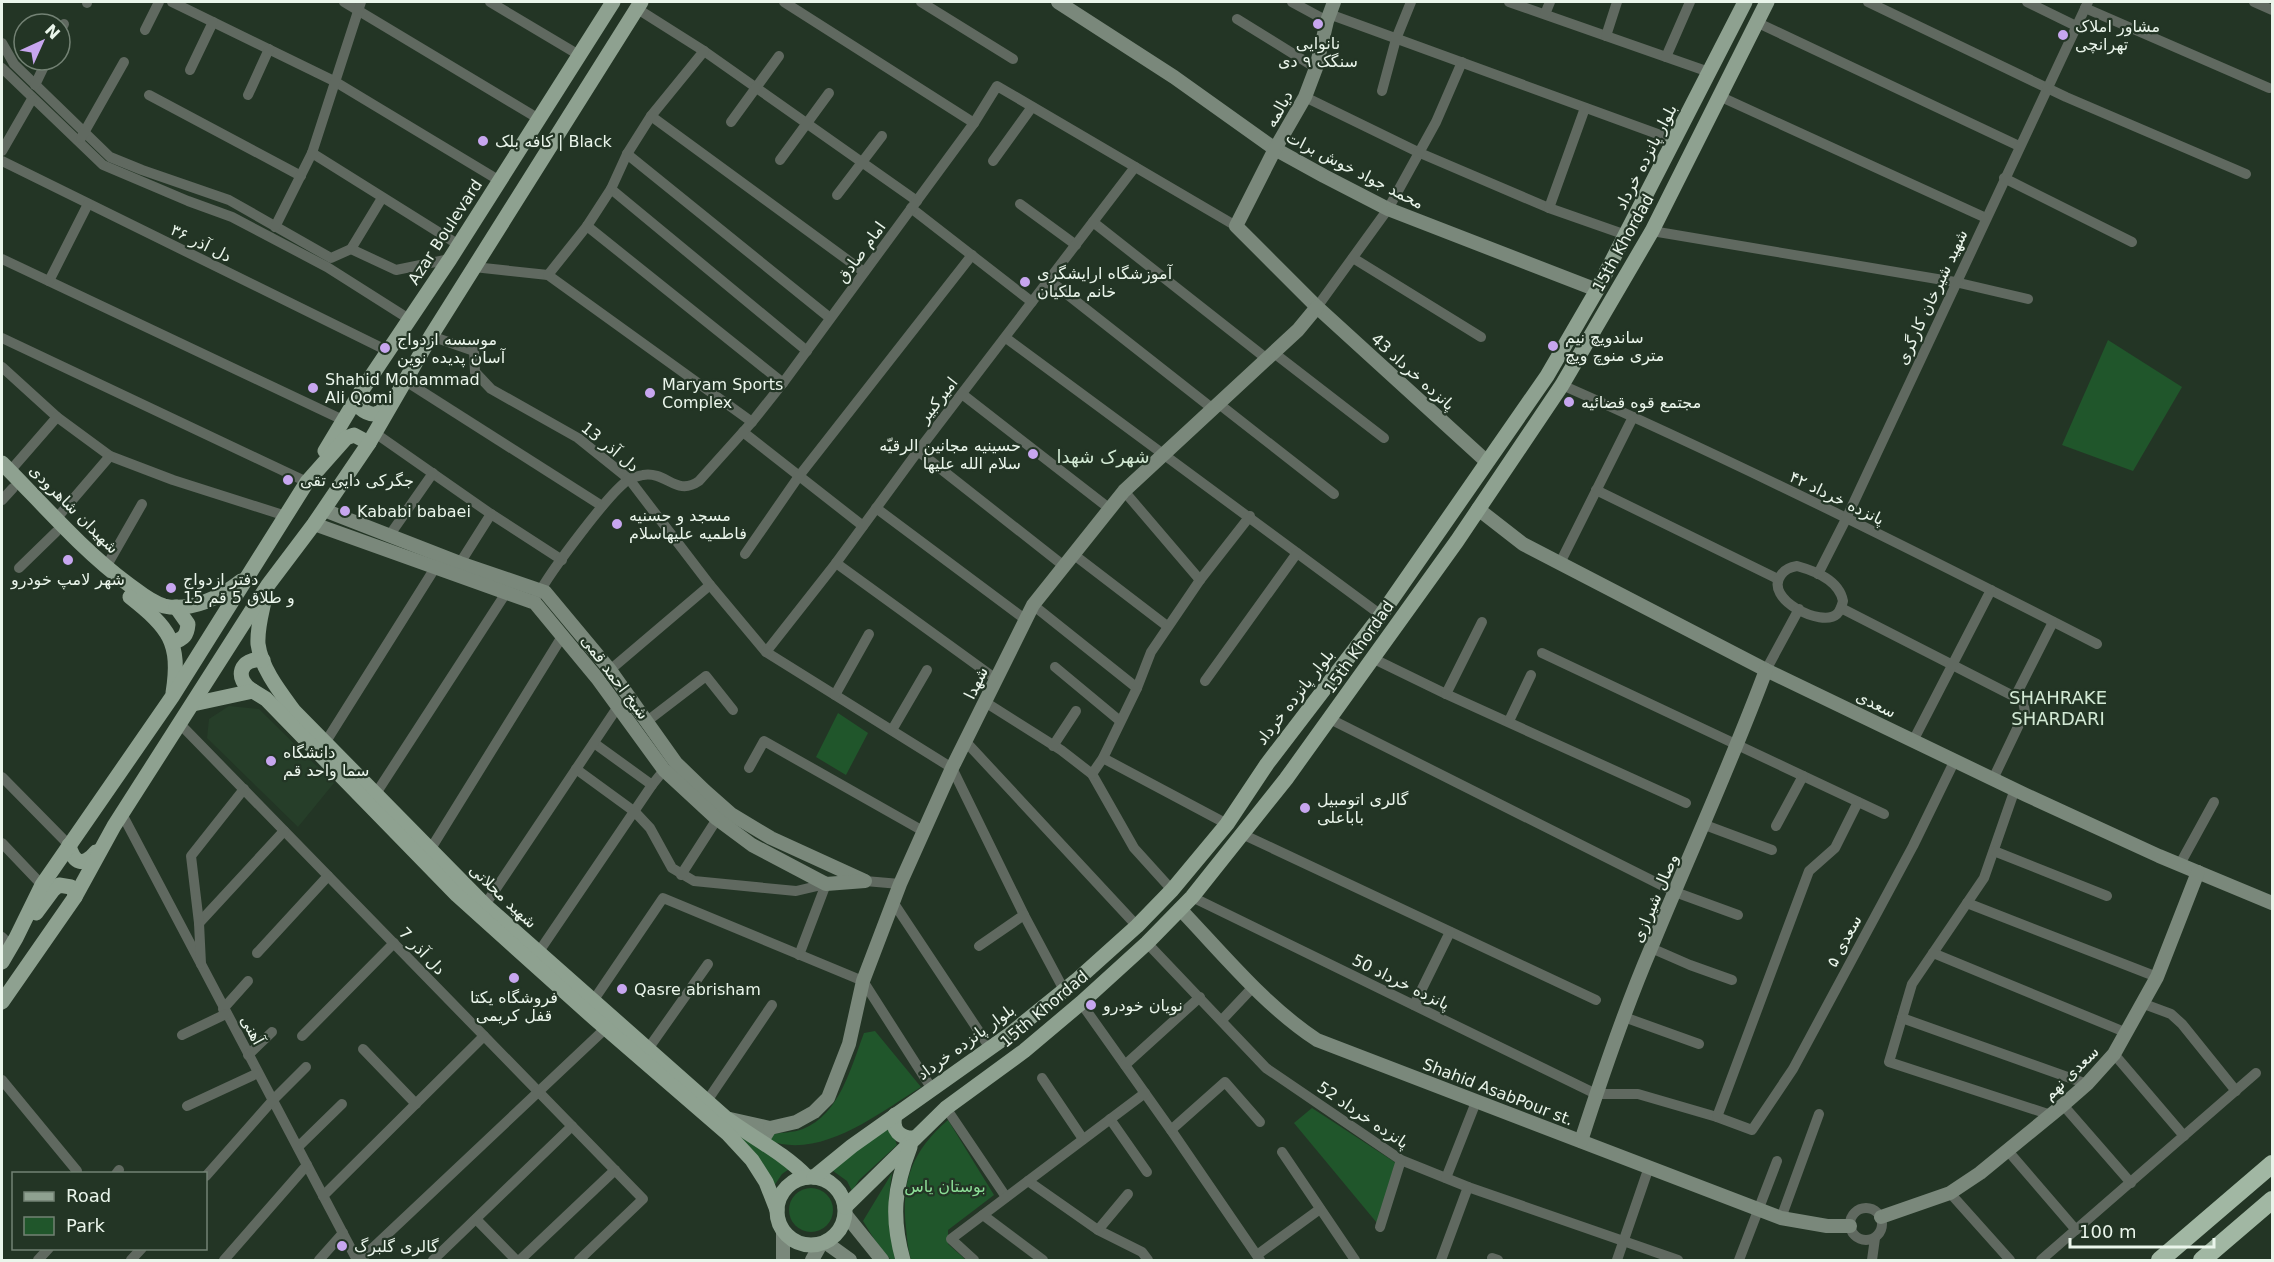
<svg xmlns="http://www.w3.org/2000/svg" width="2274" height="1262" font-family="'DejaVu Sans',Vazirmatn,sans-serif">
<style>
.built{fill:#263e29}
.green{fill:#20562b}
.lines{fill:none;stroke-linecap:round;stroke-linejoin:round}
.street{stroke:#606960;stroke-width:10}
.secondary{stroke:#7a887b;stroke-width:14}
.primary{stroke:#8ea190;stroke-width:15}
.highway{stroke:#a1b7a3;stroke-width:18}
.poi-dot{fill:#c7a6ef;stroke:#233525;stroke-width:2}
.labels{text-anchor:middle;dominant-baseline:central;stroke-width:4.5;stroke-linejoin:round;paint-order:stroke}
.poi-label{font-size:16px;fill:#eaf5eb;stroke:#233525;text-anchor:start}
.street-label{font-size:16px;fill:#eaf5eb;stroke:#233525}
.park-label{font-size:16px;fill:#8cde97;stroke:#233525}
.neighbourhood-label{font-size:18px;fill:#d3ead5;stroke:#233525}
</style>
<rect width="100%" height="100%" fill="#233525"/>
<!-- built -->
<polygon class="built" points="229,706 259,709 334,783 298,827 207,738 209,719"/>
<!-- green -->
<g class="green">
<polygon points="2108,340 2182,387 2133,471 2062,445"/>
<polygon points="838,713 868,733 846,775 816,757"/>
<path d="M875,1031l46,56c-42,26 -101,74 -153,53l3,-5c10,-3 22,-2 32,-6 37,-15 48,-62 61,-96z"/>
<polygon points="1312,1108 1396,1163 1377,1223 1294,1123"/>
<path d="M948,1120l46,75 -46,35v14l18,16h-55c-3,-10 -4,-21 -5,-32 -5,-47 6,-77 42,-108z"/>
<polygon points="889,1123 897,1145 859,1180 852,1191 847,1181 829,1168"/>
<polygon points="736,1133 792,1167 782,1174 774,1186"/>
<path d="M892,1173c-5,30 -4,56 3,86l-4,1 -15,-18 -13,-21z"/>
<circle cx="811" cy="1210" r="22"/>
</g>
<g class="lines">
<!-- street -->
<g class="street">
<polyline points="172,2 334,81 500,181"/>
<polyline points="344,2 539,119"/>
<polyline points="490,2 579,55"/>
<polyline points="784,2 974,123"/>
<polyline points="921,2 1013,59"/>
<polyline points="1292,2 1327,21"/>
<polyline points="1509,2 1709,72"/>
<polyline points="1868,2 2066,97 2246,174"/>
<polyline points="2027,2 2076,26"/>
<polyline points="2254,2 2272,10"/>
<polyline points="87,3 87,2"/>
<polyline points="636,8 704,51 917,201"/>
<polyline points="2085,8 2269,88"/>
<polyline points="1329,14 1674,140"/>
<polyline points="1545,14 1550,2"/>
<polyline points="1237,19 1316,68"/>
<polyline points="1756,22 2019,146"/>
<polyline points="145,30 159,2"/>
<polyline points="60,32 64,24"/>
<polyline points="1606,36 1617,2"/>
<polyline points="2,43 14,64 110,157 142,170 229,200 331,258 351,249 382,198"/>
<polyline points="1666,57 1690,2"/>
<polyline points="2,68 103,165 188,201 232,217 327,267 409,319"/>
<polyline points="190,70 213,22"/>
<polyline points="35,85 47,60"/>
<polyline points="1382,91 1396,39 1411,2"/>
<polyline points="149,95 301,176"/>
<polyline points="248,95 269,49"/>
<polyline points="1719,96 1986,218"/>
<polyline points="1305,97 1420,153 1549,208 1626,235"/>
<polyline points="651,116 864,272"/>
<polyline points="731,122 779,56"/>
<polyline points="81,138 124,62"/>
<polyline points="2,151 32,99"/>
<polyline points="312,153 459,245"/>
<polyline points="627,154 830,318"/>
<polyline points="780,160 829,93"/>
<polyline points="2,161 388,351"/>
<polyline points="993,161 1032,107"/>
<polyline points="2004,178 2132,242"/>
<polyline points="611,189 807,351"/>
<polyline points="837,195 882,136"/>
<polyline points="1020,204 1076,245"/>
<polyline points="911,208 1032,302"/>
<polyline points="1549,208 1585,108"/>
<polyline points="1093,222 1267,359"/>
<polyline points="587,226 783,383"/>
<polyline points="275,227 312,153 361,2"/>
<polyline points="1652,231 1955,282 2028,299"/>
<polyline points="351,249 396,270 450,259"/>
<polyline points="1353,258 1481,337"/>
<polyline points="2,259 343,420"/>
<polyline points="474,267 548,275 752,422"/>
<polyline points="548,275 587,226 611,189 627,154 651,116 704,51"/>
<polyline points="1049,280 1213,409"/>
<polyline points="49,281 88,204"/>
<polyline points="1317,307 1388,209 1436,122 1462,62"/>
<polyline points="431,336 474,351 475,372 491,389 578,438 629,479 710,585 766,652 952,768 1024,915 1064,990"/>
<polyline points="2,338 307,482"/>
<polyline points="1006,338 1381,615"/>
<polyline points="1274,353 1384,438"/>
<polyline points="2,367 57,417 110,456 173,480 286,516"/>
<polyline points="404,380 602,506"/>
<path d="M1562,385c181,80 359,169 535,259"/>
<polyline points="962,394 1110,509"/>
<polyline points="1219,404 1334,494"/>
<polyline points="743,432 863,526"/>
<polyline points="375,433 491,514 562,560"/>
<polyline points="918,451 1064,566"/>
<polyline points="10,471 57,417"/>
<polyline points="1596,490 1778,579"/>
<polyline points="1124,491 1200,580"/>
<polyline points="2,500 13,488"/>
<polyline points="876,508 1026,620"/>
<polyline points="56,519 110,456"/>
<polyline points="389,536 433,473"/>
<polyline points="745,554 799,476 972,255"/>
<polyline points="1073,554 1167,626"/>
<polyline points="460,563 491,514"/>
<polyline points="836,563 996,679"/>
<polyline points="1560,563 1633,417"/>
<path d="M1797,566c18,5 42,14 46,35 -1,4 -3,10 -6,13 -15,14 -74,-15 -56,-39 4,-6 9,-8 16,-9z"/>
<polyline points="106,567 142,504"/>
<polyline points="19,568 56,532"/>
<polyline points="1818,574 1846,519 2088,2"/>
<path d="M538,595c10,-20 74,-107 92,-116 3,-2 9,-3 13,-4 24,-4 33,22 56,6l53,-59 31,-39 191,-260 23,-37 239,140"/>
<polyline points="1033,605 1137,688"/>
<polyline points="1841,608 2023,701 2025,712 1993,779"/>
<polyline points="766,652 836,563 918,451 1135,167"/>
<polyline points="1542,653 1884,814"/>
<polyline points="1372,658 1446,694 1686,803"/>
<polyline points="1055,667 1120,721"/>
<polyline points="610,670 710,585"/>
<polyline points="1766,670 1799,609"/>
<polyline points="1205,681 1297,553"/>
<polyline points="1446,694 1482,622"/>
<polyline points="835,695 869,634"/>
<polyline points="2015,697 2053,622"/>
<polyline points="985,702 1061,750 1092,774 1134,848 1172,890"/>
<polyline points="1330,719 1675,892 1738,915"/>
<polyline points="1509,721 1531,675"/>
<polyline points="646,722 706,676 733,710"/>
<polyline points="180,724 643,1199 579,1260"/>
<polyline points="892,730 927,670"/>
<polyline points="1913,741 1991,590"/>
<polyline points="966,742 1137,926"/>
<polyline points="325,743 435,568"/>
<polyline points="594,743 652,785"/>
<polyline points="1053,746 1076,711"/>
<polyline points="1103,758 1227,824"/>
<polyline points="749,768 764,741 923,831"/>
<polyline points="576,769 635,812 650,828 672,868 694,881 796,891 826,884"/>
<polyline points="1092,774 1103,758 1137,688 1151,652 1200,580 1250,516"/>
<polyline points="2,777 69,845"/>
<polyline points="2015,789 1984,878 1912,984 1889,1062 2051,1115"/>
<polyline points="375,795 506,593"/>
<polyline points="122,814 357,1260"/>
<polyline points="1705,825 1772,850"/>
<polyline points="1776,826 1803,776"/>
<polyline points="1242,834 1596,1000"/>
<polyline points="2,843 42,885"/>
<polyline points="430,850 563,635"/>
<polyline points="1994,851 2107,896"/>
<polyline points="2180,864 2214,802"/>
<polyline points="681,875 717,819"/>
<polyline points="865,881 900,884"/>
<polyline points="1192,897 1596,1094 1638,1094 1717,1117 1752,1130 1793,1069 1913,846 1954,762"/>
<polyline points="893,902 990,1048"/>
<polyline points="1967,903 2157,977"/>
<polyline points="485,905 617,708"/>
<polyline points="199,923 284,831"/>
<polyline points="2,937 12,947"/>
<polyline points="1147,943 1266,1068 1401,1160 1468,1187 1678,1260"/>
<polyline points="979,946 1024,915"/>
<polyline points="1651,948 1690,965 1732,980"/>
<polyline points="257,953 328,876"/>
<polyline points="538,953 652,785 664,770"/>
<polyline points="1933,953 2127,1033"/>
<polyline points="799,955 826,884"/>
<polyline points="201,964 199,923 191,856 244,789"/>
<polyline points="593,1001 663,898 863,981 932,1089"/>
<polyline points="1081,1003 1171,1130 1260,1260"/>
<polyline points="2144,1004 2171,1014 2182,1024 2236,1091"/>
<polyline points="1414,1005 1450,932"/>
<polyline points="223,1009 248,981"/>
<polyline points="1624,1017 1699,1044"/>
<polyline points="1902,1018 2087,1084"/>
<polyline points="1222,1020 1254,986"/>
<polyline points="182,1035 226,1014"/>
<polyline points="302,1036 394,943"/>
<polyline points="363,1049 416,1104"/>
<polyline points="648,1049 708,964"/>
<polyline points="2114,1054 2184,1136"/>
<polyline points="248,1055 272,1032"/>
<polyline points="1125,1065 1200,997"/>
<polyline points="1042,1078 1083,1139"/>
<polyline points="2,1080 77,1171"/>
<polyline points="707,1101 772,1005"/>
<polyline points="2063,1105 2131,1183"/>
<polyline points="187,1106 258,1073"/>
<polyline points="946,1108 1006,1197"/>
<polyline points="1717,1117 1809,871 1835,848 1858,802"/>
<polyline points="1110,1119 1147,1172"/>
<polyline points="1171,1130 1225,1082 1260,1122"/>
<polyline points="298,1147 342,1104"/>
<polyline points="2008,1151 2076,1230"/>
<polyline points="1282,1152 1355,1260"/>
<polyline points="116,1174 119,1170"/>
<polyline points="206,1176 273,1100 306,1067"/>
<polyline points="1446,1178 1476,1102"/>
<polyline points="1028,1181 1098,1230 1142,1252 1148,1260"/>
<polyline points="1950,1193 2010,1260"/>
<polyline points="323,1196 484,1036"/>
<circle cx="1866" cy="1224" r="16"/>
<polyline points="983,1215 1043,1260"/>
<polyline points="1781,1218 1819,1114"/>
<polyline points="476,1219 516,1260"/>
<polyline points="1380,1227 1401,1160"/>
<polyline points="1098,1230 1128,1194"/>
<polyline points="1257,1255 1320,1209"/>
<polyline points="1492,1258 1498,1260"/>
<polyline points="38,1260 49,1248"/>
<polyline points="131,1260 142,1248"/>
<polyline points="224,1260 307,1165"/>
<polyline points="319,1260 343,1233"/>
<polyline points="360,1260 606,1028"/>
<polyline points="433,1260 572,1126"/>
<polyline points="520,1260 615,1170"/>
<polyline points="974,1260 951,1239 1145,1093"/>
<polyline points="1441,1260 1468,1187"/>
<polyline points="1617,1260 1649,1167"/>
<polyline points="1739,1260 1777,1161"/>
<polyline points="1872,1260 1875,1238"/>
<polyline points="2041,1260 2256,1073"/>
</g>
<!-- secondary -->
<g class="secondary">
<polyline points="1058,2 1174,77 1275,149 1324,176 1388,209 1597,290"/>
<polyline points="1334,2 1327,21 1316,68 1305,97 1275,149 1236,226 1317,307 1486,461"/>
<polyline points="1478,509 1523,544 1766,670 2026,795 2159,856 2272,903"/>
<polyline points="324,510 460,563 545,592 610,670 676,763 705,791 731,814 771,838 863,880"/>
<polyline points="314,524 535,603 597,678 664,770 717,819 752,845 826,884 865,881"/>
<path d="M1180,909c43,45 85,97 137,131l464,178 46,8h23"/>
<polyline points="730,1119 770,1128 765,1136"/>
<polyline points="770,1128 796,1122 814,1112 828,1098 849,1044 863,981 900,884 952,768 1033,605 1124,491 1298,330 1317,307"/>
<path d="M1581,1141c21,-65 43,-130 70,-193 38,-93 80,-184 115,-278"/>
<polyline points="845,1214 882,1260"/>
<polyline points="1881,1217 1950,1193 1980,1173 2063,1105 2087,1084 2114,1054 2157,977 2198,872"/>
<polyline points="783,1230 783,1260"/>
<polyline points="825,1242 850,1260"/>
<polyline points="812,1260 821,1244"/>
</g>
<!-- primary -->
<g class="primary">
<path d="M358,396l1,11c13,11 20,9 30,-4"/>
<polyline points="325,451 358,396 450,259 613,2"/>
<path d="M2,463c41,41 79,86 126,121 11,8 22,18 36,22 27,6 57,-9 77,-25"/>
<path d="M130,597c39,31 51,45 43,96"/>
<path d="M265,597c-3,15 -8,31 -7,47 3,24 22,48 36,67l191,194 241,213c27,20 58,35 81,59"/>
<path d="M173,642c11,-3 14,-7 15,-18l-12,-17"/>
<path d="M253,691c-20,-12 -13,-34 10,-31"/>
<polyline points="193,704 253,691 266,699 457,895 595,1019 727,1133 752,1160 766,1182 777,1210"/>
<path d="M69,845c4,19 15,22 27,7"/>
<polyline points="36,913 53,890 59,885 71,887 74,891 75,897"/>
<polyline points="2,962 16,938 42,885 172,697 307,482 346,438 354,435 369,443"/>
<polyline points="2,1002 75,897 114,826 268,585 314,524 369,443 431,336 641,2"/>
<path d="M895,1115c-4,15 5,24 20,23"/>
<circle cx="811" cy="1211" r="34"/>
<polyline points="814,1177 852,1146 1010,1034 1078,979 1137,926 1172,890 1227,824 1267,764 1381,615 1547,376 1597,290 1745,2"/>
<polyline points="845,1207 946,1108 1024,1051 1081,1003 1147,943 1192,897 1286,779 1457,541 1562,385 1652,231 1767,2"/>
<path d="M903,1260c-12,-43 -9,-72 7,-113"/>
</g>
<!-- highway -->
<g class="highway">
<polyline points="2160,1260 2272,1164"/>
<polyline points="2202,1260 2272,1200"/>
</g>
</g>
<!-- markers -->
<g class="poi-dot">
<circle cx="1318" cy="24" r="6"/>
<circle cx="2063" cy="35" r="6"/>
<circle cx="483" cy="141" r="6"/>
<circle cx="1025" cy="282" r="6"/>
<circle cx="1553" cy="346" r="6"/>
<circle cx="385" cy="348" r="6"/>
<circle cx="313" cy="388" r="6"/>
<circle cx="650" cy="393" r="6"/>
<circle cx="1569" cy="402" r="6"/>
<circle cx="1033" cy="454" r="6"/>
<circle cx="288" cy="480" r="6"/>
<circle cx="345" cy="511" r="6"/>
<circle cx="617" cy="524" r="6"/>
<circle cx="68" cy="560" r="6"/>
<circle cx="171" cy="588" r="6"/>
<circle cx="271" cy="761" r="6"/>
<circle cx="1305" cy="808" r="6"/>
<circle cx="514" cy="978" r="6"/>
<circle cx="622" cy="989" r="6"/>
<circle cx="1091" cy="1005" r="6"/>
<circle cx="342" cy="1246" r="6"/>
</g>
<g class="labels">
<!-- poi labels -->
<g class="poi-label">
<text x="2075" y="26">مشاور املاک<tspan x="2075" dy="18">تهرانچی</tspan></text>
<text x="1318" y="43" text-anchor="middle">نانوایی<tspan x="1318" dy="18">سنگک ۹ دی</tspan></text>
<text x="495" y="141">کافه بلک | Black</text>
<text x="1037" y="273">آموزشگاه ارایشگری<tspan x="1037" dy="18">خانم ملکیان</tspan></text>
<text x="1565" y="337">ساندویچ نیم<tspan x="1565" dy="18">متری منوچ ویچ</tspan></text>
<text x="397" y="339">موسسه ازدواج<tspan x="397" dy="18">آسان پدیده نوین</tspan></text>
<text x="325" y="379">Shahid Mohammad<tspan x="325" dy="18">Ali Qomi</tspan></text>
<text x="662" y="384">Maryam Sports<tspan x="662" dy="18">Complex</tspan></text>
<text x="1581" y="402">مجتمع قوه قضائیه</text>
<text x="1021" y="445" text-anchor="end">حسینیه مجانین الرقیّه<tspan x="1021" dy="18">سلام الله علیها</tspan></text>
<text x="300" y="480">جگرکی دایی تقی</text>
<text x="357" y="511">Kababi babaei</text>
<text x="629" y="515">مسجد و حسنیه<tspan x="629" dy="18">فاطمیه علیهاسلام</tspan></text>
<text x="68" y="579" text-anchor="middle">شهر لامپ خودرو</text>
<text x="183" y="579">دفتر ازدواج<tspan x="183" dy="18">15 و طلاق 5 قم</tspan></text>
<text x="283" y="752">دانشگاه<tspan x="283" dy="18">سما واحد قم</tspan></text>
<text x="1317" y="799">گالری اتومبیل<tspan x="1317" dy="18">باباعلی</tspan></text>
<text x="634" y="989">Qasre abrisham</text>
<text x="514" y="997" text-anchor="middle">فروشگاه یکتا<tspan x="514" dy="18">قفل کریمی</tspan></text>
<text x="1103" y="1005">نویان خودرو</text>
<text x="354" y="1246">گالری گلبرگ</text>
</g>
<!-- street labels -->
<g class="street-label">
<text transform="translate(1279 109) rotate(-61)">دیالمه</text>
<text transform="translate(1646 157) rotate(-63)">بلوار پانزده خرداد</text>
<text transform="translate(1355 170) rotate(27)">محمد جواد خوش برات</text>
<text transform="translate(445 232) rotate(-57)">Azar Boulevard</text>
<text transform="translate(201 243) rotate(26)">دل آذر ۳۶</text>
<text transform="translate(1623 243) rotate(-61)">15th Khordad</text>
<text transform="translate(861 252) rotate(-54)">امام صادق</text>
<text transform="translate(1932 297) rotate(-65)">شهید شیرخان کارگری</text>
<text transform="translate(1413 372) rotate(42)">پانزده خرداد 43</text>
<text transform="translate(938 400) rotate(-52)">امیرکبیر</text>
<text transform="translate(610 447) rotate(39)">دل آذر 13</text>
<text transform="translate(1837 498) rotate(26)">پانزده خرداد ۴۲</text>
<text transform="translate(74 509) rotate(45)">شهیدان شاهرودی</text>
<text transform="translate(1359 647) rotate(-55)">15th Khordad</text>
<text transform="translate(615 677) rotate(53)">شیخ احمد قمی</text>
<text transform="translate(976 683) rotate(-64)">شهدا</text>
<text transform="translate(1295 697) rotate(-52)">بلوار پانزده خرداد</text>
<text transform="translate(1876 704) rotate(26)">سعدی</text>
<text transform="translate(503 896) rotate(43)">شهید محلاتی</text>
<text transform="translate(1655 898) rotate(-67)">وصال شیرازی</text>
<text transform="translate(1844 941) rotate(-62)">سعدی ۵</text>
<text transform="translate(422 951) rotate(46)">دل آذر 7</text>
<text transform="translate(1401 982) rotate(26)">پانزده خرداد 50</text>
<text transform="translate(1044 1009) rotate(-40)">15th Khordad</text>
<text transform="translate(252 1030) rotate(61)">آهنی</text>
<text transform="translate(966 1042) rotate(-36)">بلوار پانزده خرداد</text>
<text transform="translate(2071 1073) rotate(-44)">سعدی نهم</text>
<text transform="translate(1498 1092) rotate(21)">Shahid AsabPour st.</text>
<text transform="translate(1363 1115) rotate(34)">پانزده خرداد 52</text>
</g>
<!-- park labels -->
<g class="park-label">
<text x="945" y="1186">بوستان یاس</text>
</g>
<!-- neighbourhood labels -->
<g class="neighbourhood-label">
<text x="1103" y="456">شهرک شهدا</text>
<text x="2058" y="697">SHAHRAKE<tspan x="2058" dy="21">SHARDARI</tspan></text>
</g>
</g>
<!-- border -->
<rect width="2274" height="1262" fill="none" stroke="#eaf5eb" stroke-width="6"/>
<!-- legend -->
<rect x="12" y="1172" width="195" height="78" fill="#233525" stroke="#738274" stroke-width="1.5"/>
<rect x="24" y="1192" width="30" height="9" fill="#8ea190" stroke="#738274" stroke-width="1.5"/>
<text x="66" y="1202" font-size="18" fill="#eaf5eb">Road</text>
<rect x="24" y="1217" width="30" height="18" fill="#20562b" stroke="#738274" stroke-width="1.5"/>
<text x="66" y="1232" font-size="18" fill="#eaf5eb">Park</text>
<!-- north arrow -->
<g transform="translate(42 42) rotate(45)"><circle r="28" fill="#233525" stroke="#738274" stroke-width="1.5"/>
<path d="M0-4.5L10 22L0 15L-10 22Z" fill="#c7a6ef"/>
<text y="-9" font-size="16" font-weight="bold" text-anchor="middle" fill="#eaf5eb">N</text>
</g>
<!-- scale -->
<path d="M2070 1238v9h144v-9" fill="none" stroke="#eaf5eb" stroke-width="3"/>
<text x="2079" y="1238" font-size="18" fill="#eaf5eb" stroke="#233525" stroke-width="4.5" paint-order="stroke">100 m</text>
</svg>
